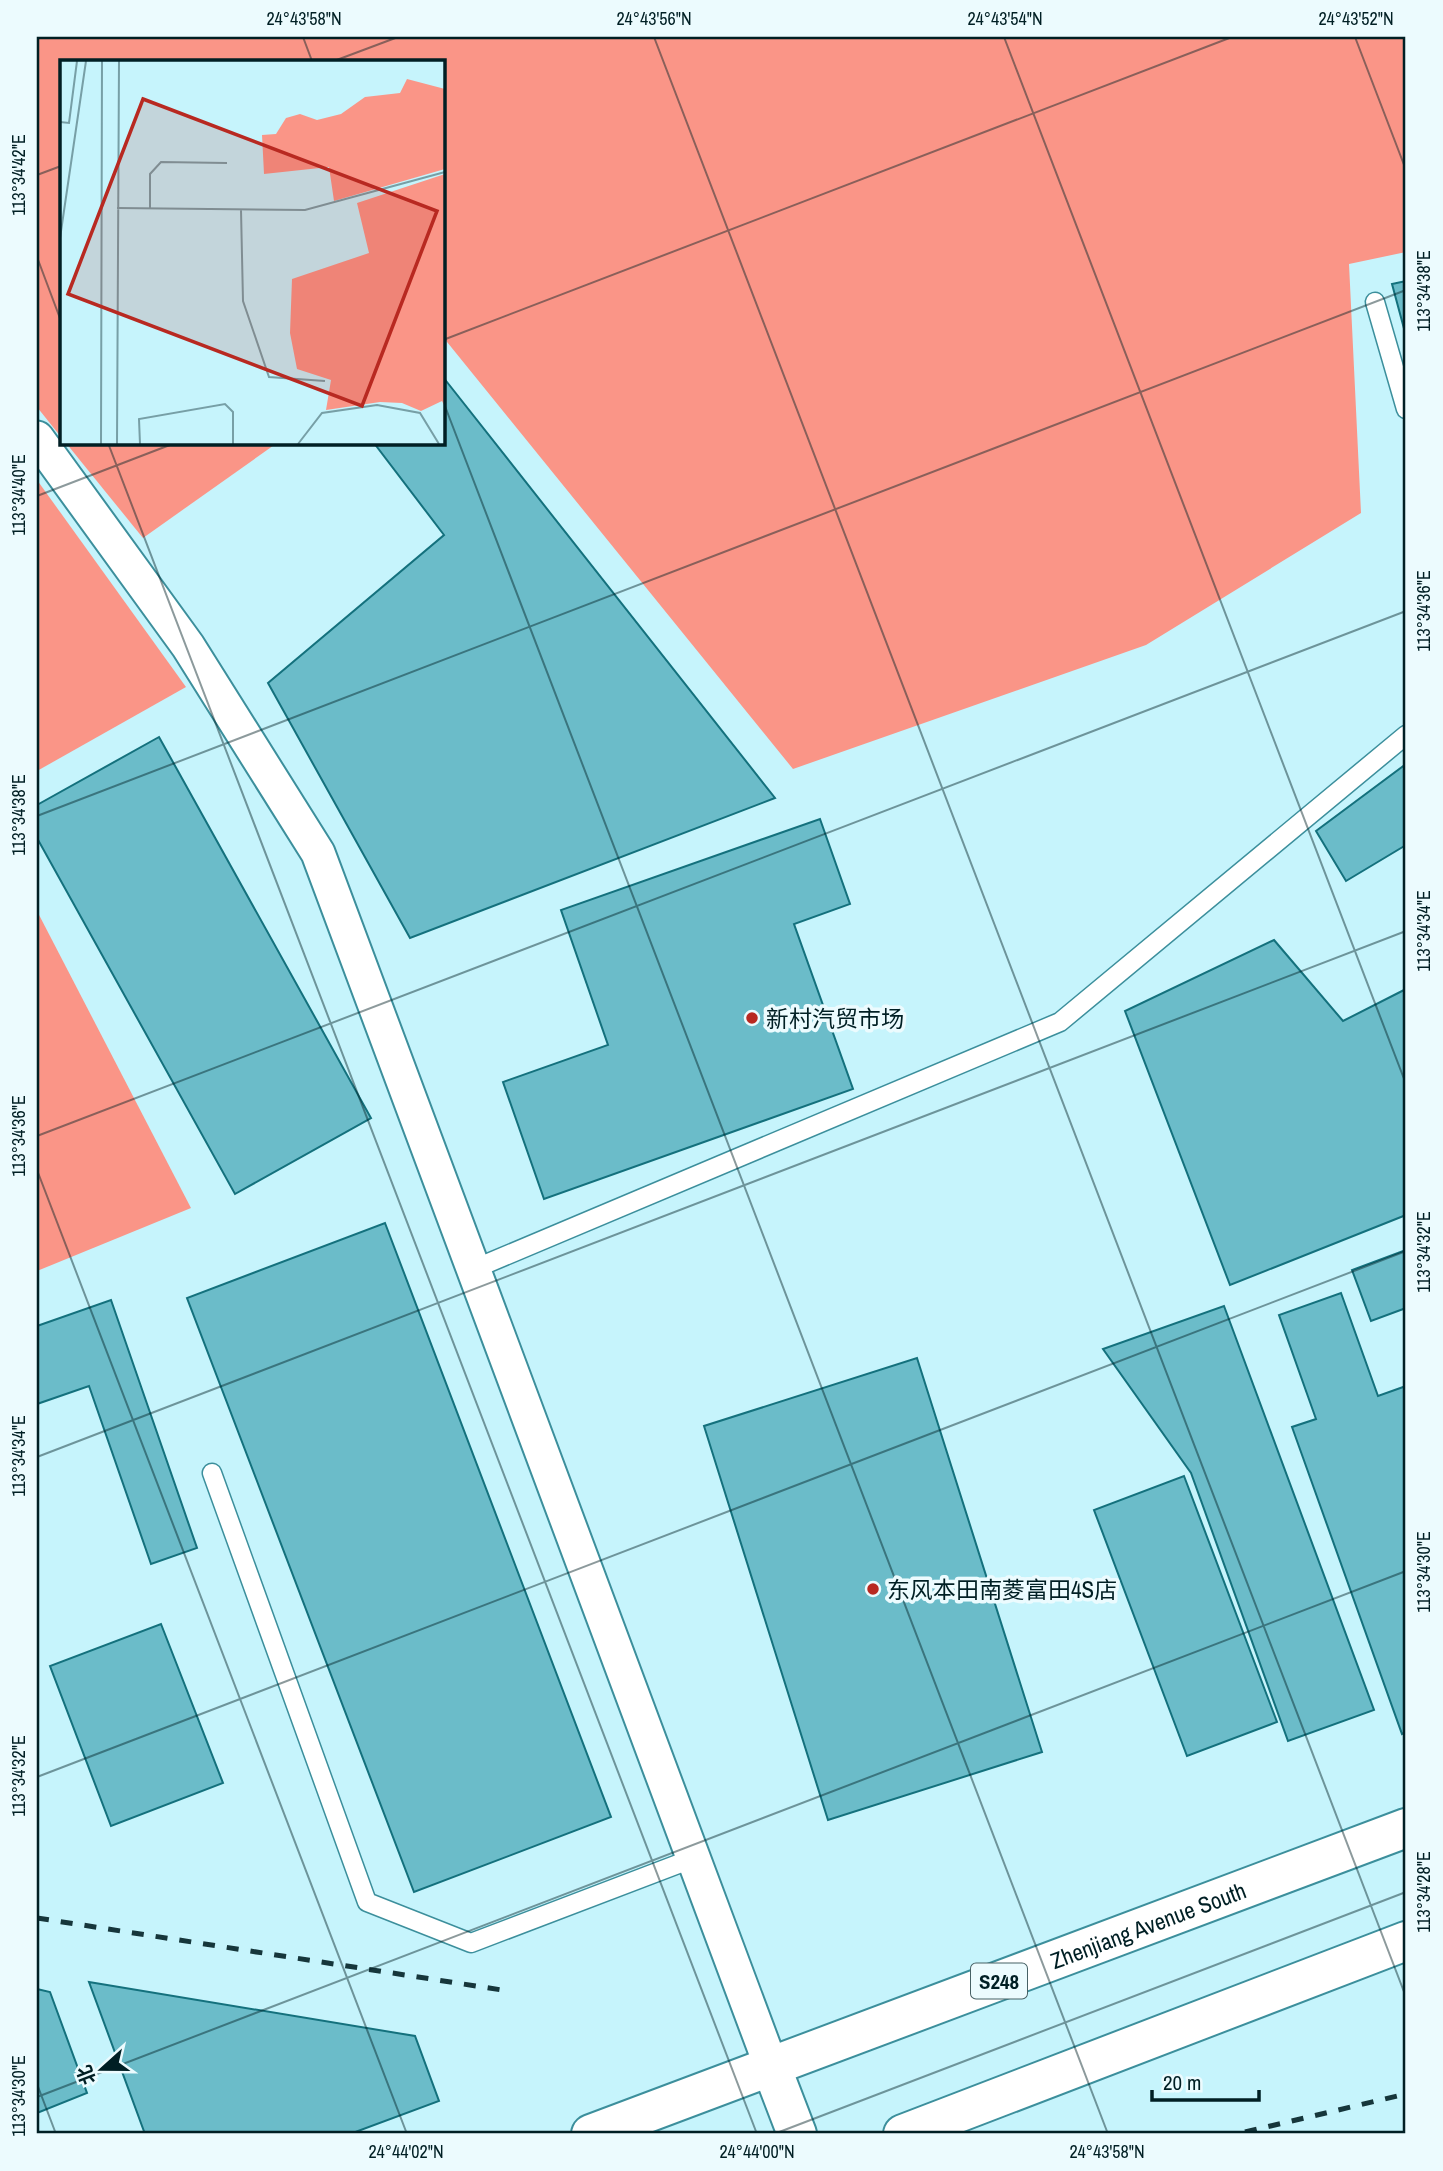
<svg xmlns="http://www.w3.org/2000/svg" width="1443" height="2171" font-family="'Archivo Narrow','Noto Sans SC',sans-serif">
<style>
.forest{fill:#fa9587}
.building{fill:#6bbcc9;stroke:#14717d;stroke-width:2}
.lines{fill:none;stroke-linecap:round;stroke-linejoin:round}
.lane-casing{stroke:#3c8f9c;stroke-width:21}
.street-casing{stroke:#3c8f9c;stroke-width:37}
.primary-casing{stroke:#3c8f9c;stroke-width:42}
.lane{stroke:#fff;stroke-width:18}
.street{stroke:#fff;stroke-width:33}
.primary{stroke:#fff;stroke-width:38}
.rail{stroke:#16363b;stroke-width:5;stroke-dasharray:12 12;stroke-linecap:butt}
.ticks{fill:none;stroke:#001f24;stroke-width:2;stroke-opacity:0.45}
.poi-dot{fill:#b82921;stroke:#ecfbfe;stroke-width:2.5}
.labels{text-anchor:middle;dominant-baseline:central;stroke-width:7;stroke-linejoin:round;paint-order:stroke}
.shield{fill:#ecfbfe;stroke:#476165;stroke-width:2}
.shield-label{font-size:21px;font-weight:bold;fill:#001f24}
.poi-label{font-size:23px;fill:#001f24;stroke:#ecfbfe;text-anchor:start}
.street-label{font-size:23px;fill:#001f24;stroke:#ecfbfe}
.inset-road{fill:none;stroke:#779fa6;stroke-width:2}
.view{fill:#b82921;fill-opacity:0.15;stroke:#b82921;stroke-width:3.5}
.inset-edge{fill:none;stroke:#001f24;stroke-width:3.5}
.neatline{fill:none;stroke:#001f24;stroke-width:2.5}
.ticks-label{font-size:18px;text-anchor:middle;fill:#001f24}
</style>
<rect width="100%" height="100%" fill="#c6f4fc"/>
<!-- forest -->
<g class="forest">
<polygon points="37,37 1406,37 1406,252 1349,264 1361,513 1146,645 793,769 443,337 443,61 61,61 61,437 37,407"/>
<polygon points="66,443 277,443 143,538"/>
<polygon points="37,480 186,687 37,771"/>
<polygon points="37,911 191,1208 37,1271"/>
</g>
<!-- building -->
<g class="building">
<polygon points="1406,281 1406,336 1392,284"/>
<polygon points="443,377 775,798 410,938 268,683 444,535 374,443 443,443"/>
<polygon points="159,737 371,1118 235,1194 37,838 37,805"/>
<polygon points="1406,764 1406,845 1346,881 1316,831"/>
<polygon points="820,819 850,904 794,924 853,1089 544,1199 503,1082 608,1045 561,910"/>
<polygon points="1274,940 1343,1021 1406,989 1406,1215 1230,1285 1125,1011"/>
<polygon points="385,1223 611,1817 414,1892 187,1298"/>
<polygon points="1406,1250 1406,1308 1371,1321 1352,1270"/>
<polygon points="1341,1293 1378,1396 1406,1386 1406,1732 1402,1734 1292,1427 1316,1419 1279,1315"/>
<polygon points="111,1300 197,1548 151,1564 89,1386 37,1404 37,1326"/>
<polygon points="1224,1306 1374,1710 1288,1741 1191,1473 1103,1349"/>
<polygon points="917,1358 1042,1752 828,1820 704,1426"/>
<polygon points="1184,1476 1277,1722 1187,1756 1094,1510"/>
<polygon points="161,1624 223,1783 111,1826 50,1666"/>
<polygon points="89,1982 415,2036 439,2101 350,2134 145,2134"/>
<polygon points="37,1989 50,1992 87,2093 37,2113"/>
</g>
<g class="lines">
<defs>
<g id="lane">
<polyline points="1375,302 1406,409"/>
<polyline points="474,1269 1060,1022 1406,735"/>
<polyline points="212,1473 367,1902 471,1943 694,1858"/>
</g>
<polyline id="street" points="37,438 188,646 318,853 771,2066"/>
<g id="primary">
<polyline points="771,2066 797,2134"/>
<path id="s1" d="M591,2134l815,-306"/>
<polyline points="903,2134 1406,1941"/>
</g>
</defs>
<!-- lane casing -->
<use href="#lane" class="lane-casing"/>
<!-- street casing -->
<use href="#street" class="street-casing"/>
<!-- primary casing -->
<use href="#primary" class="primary-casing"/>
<!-- lane -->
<use href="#lane" class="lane"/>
<!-- street -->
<use href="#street" class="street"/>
<!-- primary -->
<use href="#primary" class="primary"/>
<!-- rail -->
<g class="rail">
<polyline points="37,1918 502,1990"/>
<polyline points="1245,2132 1406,2094"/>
</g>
</g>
<!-- ticks -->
<path class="ticks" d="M303,37l9,24M654,37l752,1960M1004,37l402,1047M1355,37l51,133M334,61l64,-24M37,175l24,-9M37,257l24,64M443,340l789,-303M443,401l665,1733M108,443l649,1691M37,496l138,-53M37,816l1369,-526M37,1136l1369,-525M37,1170l370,964M37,1457l1369,-526M37,1777l1369,-526M37,2084l19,50M37,2097l1369,-526M774,2134l632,-242"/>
<!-- markers -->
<g class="poi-dot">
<circle cx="752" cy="1018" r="7"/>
<circle cx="873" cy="1589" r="7"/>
</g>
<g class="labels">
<!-- shield labels -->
<rect class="shield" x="971" y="1963.5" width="56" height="35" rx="5"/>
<g class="shield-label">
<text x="999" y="1981">S248</text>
</g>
<!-- poi labels -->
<g class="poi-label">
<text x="766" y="1018">新村汽贸市场</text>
<text x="887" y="1589">东风本田南菱富田4S店</text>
</g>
<!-- street labels -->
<g class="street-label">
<text stroke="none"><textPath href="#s1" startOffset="595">Zhenjiang Avenue South</textPath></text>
</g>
</g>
<!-- overview -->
<g transform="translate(60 60)">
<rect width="385" height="385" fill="#c6f4fc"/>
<path d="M347,19l38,10v80l-111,32 -5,-34 -65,7 -2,-39 14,-1 10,-16 14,-4 17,6 24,-6 24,-17 35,-4zM385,114v233l-3,-6 -21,10 -19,-8 -22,-1 -54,8 5,-30 -34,-11 -7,-36 2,-54 77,-26 -12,-50z" fill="#fa9587"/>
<path class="inset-road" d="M0,62l9,1 8,-62M57,148l188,2 140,-38M90,149v-35l11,-12 66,1M181,150l2,91 26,76 56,4M0,178l26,-177M41,384l1,-383M57,384l2,-383M80,384l-1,-25 86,-15 8,8v32M238,384l24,-31 55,-8 43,8 19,31"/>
<path class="view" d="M83,39l294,112 -75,195 -294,-112z"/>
<rect width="385" height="385" class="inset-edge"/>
</g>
<!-- border -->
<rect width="1443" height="2171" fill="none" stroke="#ecfbfe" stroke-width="77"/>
<!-- north arrow -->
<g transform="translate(102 2069) rotate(249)" stroke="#ecfbfe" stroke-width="5" paint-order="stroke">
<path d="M0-5L12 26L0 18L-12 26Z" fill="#001f24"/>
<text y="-10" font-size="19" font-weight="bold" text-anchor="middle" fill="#001f24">北</text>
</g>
<!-- scale -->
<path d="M1152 2090v10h107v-10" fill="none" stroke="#001f24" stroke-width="3.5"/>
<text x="1163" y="2090" font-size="21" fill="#001f24" stroke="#ecfbfe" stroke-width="5" paint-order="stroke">20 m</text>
<rect x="38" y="38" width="1366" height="2094" class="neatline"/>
<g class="ticks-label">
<text x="304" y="25">24°43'58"N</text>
<text x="654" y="25">24°43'56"N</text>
<text x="1005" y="25">24°43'54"N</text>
<text x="1356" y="25">24°43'52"N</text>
<text transform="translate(19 175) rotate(-90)" y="6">113°34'42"E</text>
<text transform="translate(1424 291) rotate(-90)" y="6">113°34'38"E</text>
<text transform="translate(19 495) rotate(-90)" y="6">113°34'40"E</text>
<text transform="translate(1424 611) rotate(-90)" y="6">113°34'36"E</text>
<text transform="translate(19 815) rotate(-90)" y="6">113°34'38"E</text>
<text transform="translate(1424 931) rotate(-90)" y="6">113°34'34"E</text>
<text transform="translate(19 1136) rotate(-90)" y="6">113°34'36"E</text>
<text transform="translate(1424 1252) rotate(-90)" y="6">113°34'32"E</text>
<text transform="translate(19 1456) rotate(-90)" y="6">113°34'34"E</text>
<text transform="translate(1424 1572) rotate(-90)" y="6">113°34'30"E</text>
<text transform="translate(19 1776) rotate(-90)" y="6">113°34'32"E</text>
<text transform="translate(1424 1892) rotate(-90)" y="6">113°34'28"E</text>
<text transform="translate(19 2096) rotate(-90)" y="6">113°34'30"E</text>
<text x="406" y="2158">24°44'02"N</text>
<text x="757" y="2158">24°44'00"N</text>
<text x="1107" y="2158">24°43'58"N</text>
</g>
</svg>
